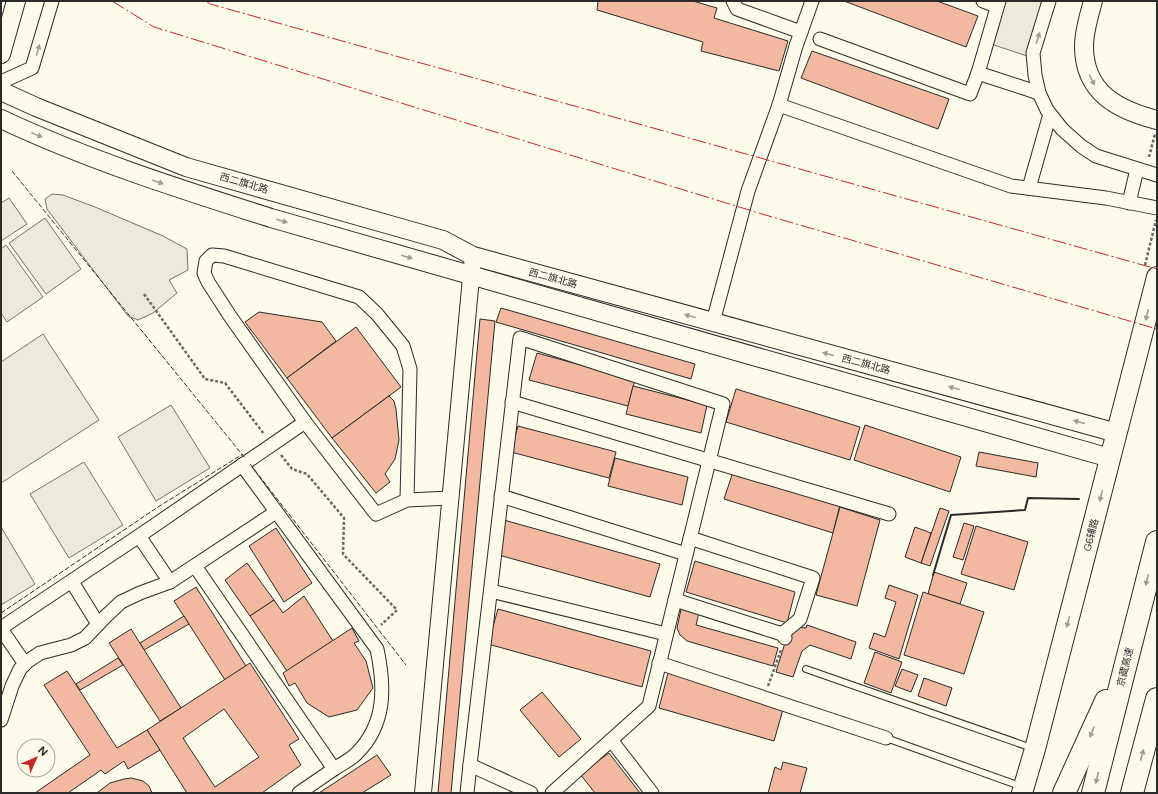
<svg xmlns="http://www.w3.org/2000/svg" width="1158" height="794" font-family="Figtree,'Noto Sans SC',sans-serif">
<style>
.green{fill:#ecebdb;stroke:#74746e}
.parking{fill:#eceadb;stroke:#74746e}
.building{fill:#f2b8a0;stroke:#2b2b2b;fill-rule:evenodd}
.lines{fill:none;stroke-linecap:round;stroke-linejoin:round}
.service-casing{stroke:#2b2b2b;stroke-width:8}
.minor-casing{stroke:#2b2b2b;stroke-width:15}
.tertiary-casing{stroke:#2b2b2b;stroke-width:18}
.secondary-casing{stroke:#2b2b2b;stroke-width:20}
.primary-casing{stroke:#2b2b2b;stroke-width:22}
.motorway-casing{stroke:#2b2b2b;stroke-width:24}
.path{stroke:#6a6964;stroke-width:2.5;stroke-dasharray:3 2;stroke-linecap:butt}
.service{stroke:#fdfbea;stroke-width:6}
.minor{stroke:#fdfbea;stroke-width:13}
.tertiary{stroke:#fdfbea;stroke-width:16}
.secondary{stroke:#fdfbea;stroke-width:18}
.primary{stroke:#fdfbea;stroke-width:20}
.motorway{stroke:#fdfbea;stroke-width:22}
.fence{stroke:#2b2b2b;stroke-width:1;stroke-dasharray:5 2;stroke-linecap:butt}
.wall{stroke:#2b2b2b;stroke-width:2}
.power{stroke:#c62828;stroke-width:1;stroke-dasharray:14 3 2 3;stroke-linecap:butt}
.oneway{fill:#9e9d94}
.labels{text-anchor:middle;dominant-baseline:central;stroke-width:3;stroke-linejoin:round;paint-order:stroke}
.street-label{font-size:10px;fill:#2b2b2b;stroke:#fdfbea}
</style>
<rect width="100%" height="100%" fill="#fdfbea"/>
<!-- green -->
<g class="green">
<polygon points="9,198 27,224 1,241 1,203"/>
<polygon points="45,218 81,269 46,294 9,243"/>
<polygon points="6,245 43,297 7,322 1,313 1,249"/>
<polygon points="43,334 99,420 1,483 1,362"/>
<polygon points="171,405 210,468 156,501 118,437"/>
<polygon points="84,462 123,525 69,558 30,494"/>
<polygon points="1,527 35,584 1,605"/>
</g>
<!-- parking -->
<g class="parking">
<polygon points="1006,1 1043,1 1027,56 991,44"/>
<polygon points="52,194 63,195 95,207 163,236 187,249 188,270 169,280 177,293 153,313 138,320 128,316 47,209 45,199"/>
</g>
<!-- building -->
<g class="building">
<polygon points="598,1 693,1 717,8 714,18 788,41 779,71 701,51 703,42 597,10"/>
<polygon points="844,1 937,1 978,16 966,47"/>
<polygon points="812,51 949,99 938,129 801,78"/>
<polygon points="501,308 695,364 691,379 496,322"/>
<polygon points="259,312 322,322 336,341 287,378 245,322"/>
<polygon points="480,319 495,321 451,793 438,793"/>
<polygon points="356,327 401,387 332,438 287,378"/>
<polygon points="537,353 635,380 628,406 529,380"/>
<polygon points="633,386 707,405 701,433 626,414"/>
<polygon points="736,389 860,427 850,460 726,422"/>
<polygon points="389,396 394,401 396,409 399,440 395,459 385,474 390,482 376,493 332,438"/>
<polygon points="865,425 961,457 950,492 854,460"/>
<polygon points="518,426 616,452 609,478 511,452"/>
<polygon points="979,452 1038,463 1036,477 976,466"/>
<polygon points="615,458 688,477 682,505 608,486"/>
<polygon points="733,472 840,505 833,533 724,499"/>
<polygon points="840,507 880,520 857,606 816,595"/>
<polygon points="940,508 949,511 930,566 921,563"/>
<polygon points="504,520 660,564 650,597 495,554"/>
<polygon points="964,523 974,526 963,560 953,557"/>
<polygon points="976,526 1028,542 1014,590 961,574"/>
<polygon points="915,527 931,533 921,563 905,557"/>
<polygon points="276,528 312,583 284,602 249,546"/>
<polygon points="695,561 795,592 787,623 686,592"/>
<polygon points="247,563 274,600 250,616 225,580"/>
<polygon points="934,572 967,583 960,604 928,594"/>
<polygon points="889,585 918,595 899,659 869,648 874,633 885,637 896,602 885,598"/>
<polygon points="196,587 246,666 225,680 174,601"/>
<polygon points="923,592 984,612 964,674 904,655"/>
<polygon points="304,596 333,641 287,671 250,616 274,600 283,613"/>
<polygon points="498,609 651,651 642,687 488,644"/>
<polygon points="681,609 699,613 696,625 778,648 773,666 687,641 680,635 677,628"/>
<polygon points="184,616 189,624 144,650 140,643"/>
<polygon points="807,625 856,642 851,659 810,645 802,651 793,677 776,672 788,633 797,627 806,628"/>
<polygon points="352,628 359,641 354,643 366,661 373,688 357,710 329,717 307,703 295,683 289,686 283,673"/>
<polygon points="131,629 181,708 160,721 109,643"/>
<polygon points="875,652 902,662 891,693 864,683"/>
<polygon points="118,658 123,665 80,690 76,684"/>
<path d="M250,663l49,76 -10,6 12,20 -39,28h-75l-40,-63zM224,709l35,48 -44,30 -32,-49z"/>
<polygon points="902,669 918,675 911,692 895,686"/>
<polygon points="67,671 117,748 147,730 160,750 128,769 124,761 105,774 101,770 68,793 35,793 90,755 44,685"/>
<polygon points="668,673 784,706 774,741 659,708"/>
<polygon points="924,678 952,688 946,706 918,696"/>
<polygon points="542,692 581,739 559,757 520,710"/>
<polygon points="609,753 640,793 595,793 580,774"/>
<polygon points="377,755 391,775 362,793 319,793"/>
<polygon points="783,762 807,768 800,793 768,793 775,767 781,770"/>
<polygon points="131,778 143,781 149,786 152,793 97,793 110,783 124,779"/>
</g>
<g class="lines">
<defs>
<g id="service">
<polyline points="806,669 1032,748"/>
<polyline points="886,738 1020,786"/>
</g>
<g id="minor">
<polyline points="733,1 737,9 801,32"/>
<polyline points="983,1 996,6"/>
<polyline points="999,1 978,73 1039,93"/>
<polyline points="1049,1 1033,53 1035,75 1039,93 1047,110 1062,129 1081,146 1096,156 1157,175"/>
<polyline points="820,39 970,94 978,73"/>
<polyline points="1,82 32,68 52,1"/>
<polyline points="779,105 1011,186 1106,198 1157,208"/>
<polyline points="1029,188 1050,114"/>
<polyline points="1129,203 1137,169"/>
<polyline points="713,322 748,191 779,105 796,46 812,1"/>
<polyline points="512,402 889,514"/>
<polyline points="501,496 686,554"/>
<polyline points="407,500 410,369 403,346 377,314 359,297 224,256 212,255 206,261 204,273 208,282 230,316 305,422 376,514 407,500 450,498"/>
<polyline points="139,536 170,582"/>
<polyline points="690,538 813,578 800,619 782,634"/>
<path d="M195,566l139,203c7,-5 17,-9 23,-16 29,-29 28,-66 20,-104l-135,-184"/>
<polyline points="72,582 98,624"/>
<polyline points="491,591 666,634"/>
<polyline points="675,600 782,634 785,638"/>
<polyline points="1,628 139,536 305,422"/>
<polyline points="1,629 25,664"/>
<polyline points="659,663 886,738"/>
<polyline points="1,720 12,686 20,669 28,661 40,653 71,645 85,638 105,617 121,602 140,593 170,582 276,512"/>
<polyline points="611,740 652,793"/>
<polyline points="299,793 334,769"/>
<polyline points="467,793 470,765"/>
<polyline points="531,793 470,765 520,338 723,404 649,706 552,793"/>
</g>
<polyline id="tertiary" points="423,793 473,256"/>
<g id="secondary">
<path d="M1093,1c-4,15 -9,30 -9,45 0,47 34,64 73,74"/>
<polyline points="1,54 16,1"/>
<polyline points="1,91 36,107 186,167 443,240 473,256 1117,433"/>
<path d="M1,119c87,41 179,70 270,99l839,240"/>
</g>
<polyline id="primary" points="1022,793 1035,749 1157,277"/>
<g id="motorway">
<polyline points="1064,793 1106,701"/>
<polyline points="1093,793 1157,542"/>
<polyline points="1132,793 1157,699"/>
</g>
</defs>
<!-- service casing -->
<use href="#service" class="service-casing"/>
<!-- minor casing -->
<use href="#minor" class="minor-casing"/>
<!-- tertiary casing -->
<use href="#tertiary" class="tertiary-casing"/>
<!-- secondary casing -->
<use href="#secondary" class="secondary-casing"/>
<!-- primary casing -->
<use href="#primary" class="primary-casing"/>
<!-- motorway casing -->
<use href="#motorway" class="motorway-casing"/>
<!-- path -->
<g class="path">
<polyline points="1149,157 1155,134"/>
<polyline points="1145,265 1156,220"/>
<polyline points="144,294 205,379 225,383 264,434"/>
<polyline points="281,455 292,469 307,474 344,518 343,554 397,610 381,625"/>
<polyline points="768,686 781,650"/>
</g>
<!-- service -->
<use href="#service" class="service"/>
<!-- minor -->
<use href="#minor" class="minor"/>
<!-- tertiary -->
<use href="#tertiary" class="tertiary"/>
<!-- secondary -->
<use href="#secondary" class="secondary"/>
<!-- primary -->
<use href="#primary" class="primary"/>
<!-- motorway -->
<use href="#motorway" class="motorway"/>
<!-- fence -->
<g class="fence">
<polyline points="12,171 245,458"/>
<polyline points="250,464 406,665"/>
<polyline points="1,613 158,507 243,454"/>
</g>
<!-- wall -->
<polyline class="wall" points="933,575 951,515 1025,510 1028,498 1079,499"/>
<!-- power -->
<g class="power">
<polyline points="112,1 154,27 762,214 1157,329"/>
<polyline points="206,1 210,4 1157,269"/>
</g>
</g>
<!-- one-way arrows -->
<defs><path id="oneway-solid" d="M-6-.8H1V-3.2L6.5 0L1 3.2V.8H-6Z"/></defs>
<g class="oneway">
<use href="#oneway-solid" transform="translate(1038 38) rotate(-73)"/>
<use href="#oneway-solid" transform="translate(38 50) rotate(-74)"/>
<use href="#oneway-solid" transform="translate(1092 80) rotate(62)"/>
<use href="#oneway-solid" transform="translate(37 135) rotate(22)"/>
<use href="#oneway-solid" transform="translate(158 182) rotate(20)"/>
<use href="#oneway-solid" transform="translate(282 221) rotate(16)"/>
<use href="#oneway-solid" transform="translate(407 257) rotate(16)"/>
<use href="#oneway-solid" transform="translate(1147 315) rotate(104)"/>
<use href="#oneway-solid" transform="translate(690 316) rotate(-165)"/>
<use href="#oneway-solid" transform="translate(828 354) rotate(-165)"/>
<use href="#oneway-solid" transform="translate(954 388) rotate(-165)"/>
<use href="#oneway-solid" transform="translate(1079 422) rotate(-165)"/>
<use href="#oneway-solid" transform="translate(1101 496) rotate(105)"/>
<use href="#oneway-solid" transform="translate(1147 580) rotate(104)"/>
<use href="#oneway-solid" transform="translate(1068 622) rotate(104)"/>
<use href="#oneway-solid" transform="translate(1092 732) rotate(114)"/>
<use href="#oneway-solid" transform="translate(1142 755) rotate(-75)"/>
<use href="#oneway-solid" transform="translate(1097 778) rotate(104)"/>
</g>
<g class="labels">
<!-- street labels -->
<g class="street-label">
<text transform="translate(244 183) rotate(16)">西二旗北路</text>
<text transform="translate(553 278) rotate(15)">西二旗北路</text>
<text transform="translate(866 364) rotate(15)">西二旗北路</text>
<text transform="translate(1091 535) rotate(-76)">G6辅路</text>
<text transform="translate(1125 667) rotate(-76)">京藏高速</text>
</g>
</g>
<!-- border -->
<rect width="1158" height="794" fill="none" stroke="#2b2b2b" stroke-width="4"/>
<!-- north arrow -->
<g transform="translate(36 758) rotate(45)"><circle r="19" fill="#fdfbea" stroke="#a9a89e"/>
<path d="M0-3L7 15L0 10L-7 15Z" fill="#c62828"/>
<text y="-6" font-size="11" font-weight="bold" text-anchor="middle" fill="#2b2b2b">N</text>
</g>
</svg>
